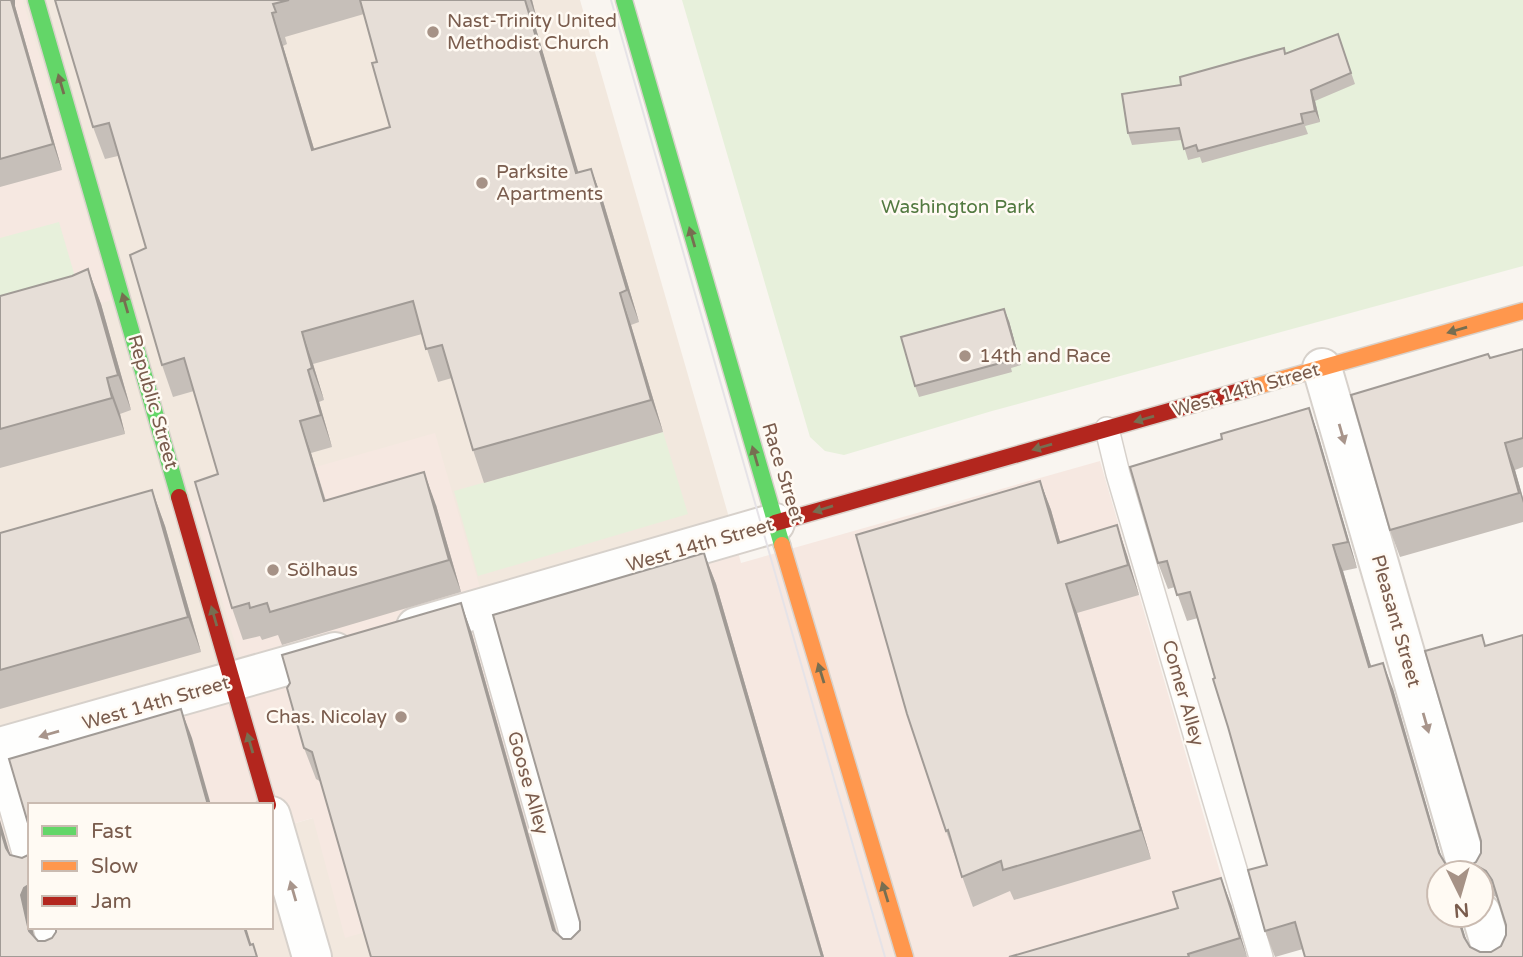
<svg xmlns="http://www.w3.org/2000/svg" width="1523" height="957" font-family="'Varela Round',sans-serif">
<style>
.residential{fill:#f2e8de}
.commercial{fill:#f6e8e1}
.green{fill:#e7f0db}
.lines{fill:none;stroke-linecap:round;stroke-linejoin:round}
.lane-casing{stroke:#d7d1cb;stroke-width:26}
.street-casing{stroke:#d7d1cb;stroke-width:42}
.fast-casing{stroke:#d9d2cb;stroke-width:19}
.slow-casing{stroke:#d9d2cb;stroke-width:19}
.jam-casing{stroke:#d9d2cb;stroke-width:19}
.lane{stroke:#fefefd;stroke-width:23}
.street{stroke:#fefefd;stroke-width:38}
.fast{stroke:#63d668;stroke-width:16}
.slow{stroke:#ff974d;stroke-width:16}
.jam{stroke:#b3261e;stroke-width:16}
.tram{stroke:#e6e3e7;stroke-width:2}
.wall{fill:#c6bfb9;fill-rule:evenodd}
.shaded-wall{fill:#a19b96}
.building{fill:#e6ded7;stroke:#a19b96;stroke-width:2}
.oneway{fill:#776e51}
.oneway2{fill:#a8958b}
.poi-dot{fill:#a69286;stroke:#fffaf3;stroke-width:2.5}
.labels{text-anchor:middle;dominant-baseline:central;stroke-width:5;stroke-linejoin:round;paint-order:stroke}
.poi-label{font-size:19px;fill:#7a5c4d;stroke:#fffaf3;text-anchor:start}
.park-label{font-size:19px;fill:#537a41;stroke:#fffaf3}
.street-label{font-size:19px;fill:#7a5c4d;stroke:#fffaf3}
</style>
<rect width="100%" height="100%" fill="#f9f5f0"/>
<!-- residential -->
<g class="residential">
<polygon points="23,0 580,0 730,521 243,669 0,728 0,333"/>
<polygon points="313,818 560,876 584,957 58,957 49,927 271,927 271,830"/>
</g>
<!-- commercial -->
<g class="commercial">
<polygon points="0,0 23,0 112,300 0,332"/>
<polygon points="435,433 481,591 730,521 741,563 1100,461 1245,957 584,957 560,876 345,938 313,818 271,830 271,805 30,805 30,927 49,927 58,957 0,957 0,728 243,669 192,502"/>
</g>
<!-- green -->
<g class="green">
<polygon points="682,0 1523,0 1523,266 992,411 844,455 825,451 810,437"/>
<polygon points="59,222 85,311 0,335 0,238"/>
<polygon points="663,432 688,514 478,576 454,491"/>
</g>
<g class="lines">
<defs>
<g id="lane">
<polyline points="1107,429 1118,474 1261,957"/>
<polyline points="479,608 578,957"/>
<polyline points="0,769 30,874"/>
<polyline points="45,927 53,957"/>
</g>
<g id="street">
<polyline points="1322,368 1469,873"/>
<polyline points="416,627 775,523"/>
<polyline points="0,747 335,652"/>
<polyline points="271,816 312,957"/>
<polyline points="1481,913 1494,957"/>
</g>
<g id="fast">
<polyline points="36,0 179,497"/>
<polyline points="624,0 782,545"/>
</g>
<g id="slow">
<polyline points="1247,389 1523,311"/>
<polyline points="782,545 905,957"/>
</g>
<g id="jam">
<polyline points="179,497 268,805"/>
<polyline points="775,523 1247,389"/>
</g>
</defs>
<!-- lane casing -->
<use href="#lane" class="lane-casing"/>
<!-- street casing -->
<use href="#street" class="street-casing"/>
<!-- fast casing -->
<use href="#fast" class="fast-casing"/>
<!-- slow casing -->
<use href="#slow" class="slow-casing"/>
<!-- jam casing -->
<use href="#jam" class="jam-casing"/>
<!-- lane -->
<use href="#lane" class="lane"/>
<!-- street -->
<use href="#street" class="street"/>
<!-- fast -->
<use href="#fast" class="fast"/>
<!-- slow -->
<use href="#slow" class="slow"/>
<!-- jam -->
<use href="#jam" class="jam"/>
<!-- tram -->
<polyline class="tram" points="611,0 885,957"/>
</g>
<!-- wall -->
<g class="wall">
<polygon points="0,0 15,0 15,6 62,170 0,187"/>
<path d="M55,0h477l5,20 -3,2 44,151 13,-4 12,32 36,121 -8,3 32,107 -179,51 -11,-33 -21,-72 -14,4 -16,-48 -109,30 11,36 -5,2 13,45 -21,6 15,48 110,4 25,87 -179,53 -4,-10 -16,5 -2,-4 -17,4 -11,-32 -14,-134 -24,-83 -21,6 -11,-32 -16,-117 -28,-92 -13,3 -12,-32zM364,14l13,48 13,65 -76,22 -31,-103 4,-2 -2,-7z"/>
<polygon points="1338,34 1355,84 1315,101 1320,122 1305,126 1308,134 1202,163 1200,157 1188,160 1182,140 1132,145 1128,133 1181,85 1286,53"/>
<polygon points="88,269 101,304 131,410 120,414 125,434 0,468 0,296 72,276"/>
<polygon points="1009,321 1021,365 1011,368 1012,372 919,397 915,386"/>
<polygon points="1523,349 1523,467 1515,470 1523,498 1523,522 1400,557 1390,530 1490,358"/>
<polygon points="1309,408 1318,434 1357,568 1343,571 1371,666 1393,689 1442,859 1445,863 1454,868 1462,868 1463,873 1439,873 1439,915 1460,915 1460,919 1467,942 1470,947 1480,952 1491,952 1501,946 1506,935 1506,925 1499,901 1496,897 1487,892 1481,892 1481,873 1472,873 1469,866 1476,862 1481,853 1523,957 1303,949 1275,957 1265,931 1267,865 1215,678 1198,618 1187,621 1175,587 1168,589 1158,563 1222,439"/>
<polygon points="1040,481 1051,510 1060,542 1117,525 1127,555 1139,595 1077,613 1151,859 1014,900 1010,891 973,907 946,831"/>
<polygon points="152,490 165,526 201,652 0,709 0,533"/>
<polygon points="704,553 716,584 824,957 371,957 321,782 316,779 304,748 461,603 472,634 557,933 563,939 571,939 580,930"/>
<polygon points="1231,904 1247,957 1009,957"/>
</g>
<!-- shaded-wall -->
<g class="shaded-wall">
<polygon points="11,0 15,0 15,6 62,170 53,144"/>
<polygon points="525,0 534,22 588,205 576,173"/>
<polygon points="530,0 532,0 537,20"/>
<polygon points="272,13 283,46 324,182 312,150"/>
<polygon points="1311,90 1315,101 1320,122 1315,111"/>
<polygon points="591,169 603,201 639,322 627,290"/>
<polygon points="88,269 101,304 131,410 118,375"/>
<polygon points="620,293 631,325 663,432 651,400"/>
<polygon points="1004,309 1009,321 1021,365 1017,354"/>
<polygon points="302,332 313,364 324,400 312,368"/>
<polygon points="308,370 319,402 332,447 321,415"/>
<polygon points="107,378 120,414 125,434 112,398"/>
<polygon points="1309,408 1318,434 1357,568 1348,542"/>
<polygon points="300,421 311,453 335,533 324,501"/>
<polygon points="1505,443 1515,470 1523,498 1523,503"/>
<polygon points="424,472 436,505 461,592 449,560"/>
<polygon points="1040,481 1051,510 1069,573 1058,543"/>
<polygon points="152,490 165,526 201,652 188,617"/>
<polygon points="1117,525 1127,555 1139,595 1128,565"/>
<polygon points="1333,545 1343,571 1379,693 1369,667"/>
<polygon points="704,553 716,584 824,957 822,957"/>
<polygon points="1066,584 1077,613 1151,859 1141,830"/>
<polygon points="461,603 472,634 563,957 553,930"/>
<polygon points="1383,663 1393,689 1446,873 1439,853"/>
<polygon points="181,709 192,738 211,805 208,805"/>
<polygon points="0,820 17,878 6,848 0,828"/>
<polygon points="1462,868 1463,873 1455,873"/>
<polygon points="1221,878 1231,904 1247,957 1240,938"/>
<polygon points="30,884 30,927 32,927 39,957 29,931 21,895 24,888"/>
<polygon points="1457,915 1460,915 1460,919 1471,957 1464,937"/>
<polygon points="244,927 246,927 255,957 250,945"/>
</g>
<!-- building -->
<g class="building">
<polygon points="0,0 11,0 53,144 0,159"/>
<polygon points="55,0 289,0 273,4 276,12 272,13 312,150 390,127 372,63 377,62 360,0 525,0 576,173 591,169 627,290 620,293 651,400 473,450 442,345 426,349 413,301 302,332 312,368 308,370 321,415 300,421 324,501 424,472 449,560 270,612 267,603 250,608 249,603 232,608 195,482 218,474 184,358 162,365 130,255 146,248 109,123 93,127"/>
<polygon points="1338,34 1351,73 1311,90 1315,111 1301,114 1303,123 1198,151 1196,145 1184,149 1179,128 1128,133 1122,94 1181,85 1180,77 1284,48 1285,54"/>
<polygon points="88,269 118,375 107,378 112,398 0,429 0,296 72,276"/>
<polygon points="1004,309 1017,354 1006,356 1008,361 915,386 901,337"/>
<polygon points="1523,349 1523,438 1505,443 1519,493 1390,530 1351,395 1488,354 1490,358"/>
<polygon points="1309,408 1348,542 1333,545 1369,667 1383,663 1439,853 1445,863 1454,868 1462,868 1455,873 1439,873 1439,915 1457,915 1464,937 1470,947 1480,952 1491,952 1501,946 1506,935 1506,925 1492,880 1486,871 1477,866 1469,866 1476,862 1481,853 1481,841 1425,651 1482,635 1485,646 1523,635 1523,957 1305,957 1295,922 1265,931 1248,870 1267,865 1228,727 1213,679 1215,678 1190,592 1177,595 1167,561 1158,563 1130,467 1222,439 1221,434"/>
<polygon points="1040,481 1058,543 1117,525 1128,565 1066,584 1141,830 1003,870 1001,861 962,877 948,830 946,831 907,714 856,535"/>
<polygon points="152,490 188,617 0,670 0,533"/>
<polygon points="704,553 822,957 371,957 312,752 304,748 287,688 290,683 282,655 461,603 553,930 563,939 571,939 580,930 580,922 493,615"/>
<polygon points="181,709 208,805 30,805 30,830 9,759"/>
<polygon points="0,828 6,848 10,855 22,858 30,854 30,884 24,888 21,895 29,931 38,941 45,941 52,938 56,932 56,927 244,927 250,945 253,944 257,957 0,957"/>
<polygon points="1221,878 1240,938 1188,954 1189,957 1009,957 1178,908 1173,892"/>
</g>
<!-- one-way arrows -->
<defs><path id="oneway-solid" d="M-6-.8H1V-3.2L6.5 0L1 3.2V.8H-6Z" transform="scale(1.75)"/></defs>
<g class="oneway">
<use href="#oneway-solid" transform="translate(61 84) rotate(-106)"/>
<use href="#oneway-solid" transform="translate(692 237) rotate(-106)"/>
<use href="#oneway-solid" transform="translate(125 303) rotate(-106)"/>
<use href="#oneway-solid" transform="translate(1457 330) rotate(164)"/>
<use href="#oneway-solid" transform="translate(1144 419) rotate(164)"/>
<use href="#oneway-solid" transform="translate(1042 447) rotate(164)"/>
<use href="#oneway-solid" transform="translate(755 456) rotate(-106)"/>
<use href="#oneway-solid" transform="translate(823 509) rotate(163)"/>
<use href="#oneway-solid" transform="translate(214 616) rotate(-106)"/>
<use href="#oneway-solid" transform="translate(821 673) rotate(-107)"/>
<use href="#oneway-solid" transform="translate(250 743) rotate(-106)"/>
<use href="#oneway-solid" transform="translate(885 892) rotate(-107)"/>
</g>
<g class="oneway2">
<use href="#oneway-solid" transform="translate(1342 434) rotate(74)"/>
<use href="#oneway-solid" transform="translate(1426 723) rotate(74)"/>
<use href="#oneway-solid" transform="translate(49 734) rotate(164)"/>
<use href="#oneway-solid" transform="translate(293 891) rotate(-106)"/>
</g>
<!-- markers -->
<g class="poi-dot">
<circle cx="433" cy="32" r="7"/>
<circle cx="482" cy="183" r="7"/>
<circle cx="965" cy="356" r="7"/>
<circle cx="273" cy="570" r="7"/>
<circle cx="401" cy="717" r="7"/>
</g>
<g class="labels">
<!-- poi labels -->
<g class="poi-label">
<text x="447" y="21">Nast-Trinity United<tspan x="447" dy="22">Methodist Church</tspan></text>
<text x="496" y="172">Parksite<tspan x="496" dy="22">Apartments</tspan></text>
<text x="979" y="356">14th and Race</text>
<text x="287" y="570">Sölhaus</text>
<text x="387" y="717" text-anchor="end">Chas. Nicolay</text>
</g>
<!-- park labels -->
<g class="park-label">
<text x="958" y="207">Washington Park</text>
</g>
<!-- street labels -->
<g class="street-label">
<text transform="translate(1246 390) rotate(-16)">West 14th Street</text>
<text transform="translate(153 402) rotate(74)">Republic Street</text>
<text transform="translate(783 473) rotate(73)">Race Street</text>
<text transform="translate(700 545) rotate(-16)">West 14th Street</text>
<text transform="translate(1396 621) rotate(74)">Pleasant Street</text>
<text transform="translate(1183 693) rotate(74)">Comer Alley</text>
<text transform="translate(156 703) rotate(-16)">West 14th Street</text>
<text transform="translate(528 783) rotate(74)">Goose Alley</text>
</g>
</g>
<!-- legend -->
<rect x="28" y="803" width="245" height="126" fill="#fffaf3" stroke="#cabbb1" stroke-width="2"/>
<rect x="42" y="826" width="35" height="10" fill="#63d668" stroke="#cabbb1" stroke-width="2"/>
<text x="91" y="838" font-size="21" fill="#7a5c4d">Fast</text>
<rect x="42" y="861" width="35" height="10" fill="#ff974d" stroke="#cabbb1" stroke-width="2"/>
<text x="91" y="873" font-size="21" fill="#7a5c4d">Slow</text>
<rect x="42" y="896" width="35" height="10" fill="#b3261e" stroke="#cabbb1" stroke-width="2"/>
<text x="91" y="908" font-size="21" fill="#7a5c4d">Jam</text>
<!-- north arrow -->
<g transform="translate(1460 894) rotate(175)"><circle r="33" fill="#fffaf3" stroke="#cabbb1" stroke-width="2"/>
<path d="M0-5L12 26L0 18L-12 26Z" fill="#a69286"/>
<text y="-10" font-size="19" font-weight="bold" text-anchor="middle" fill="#7a5c4d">N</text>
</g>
</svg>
